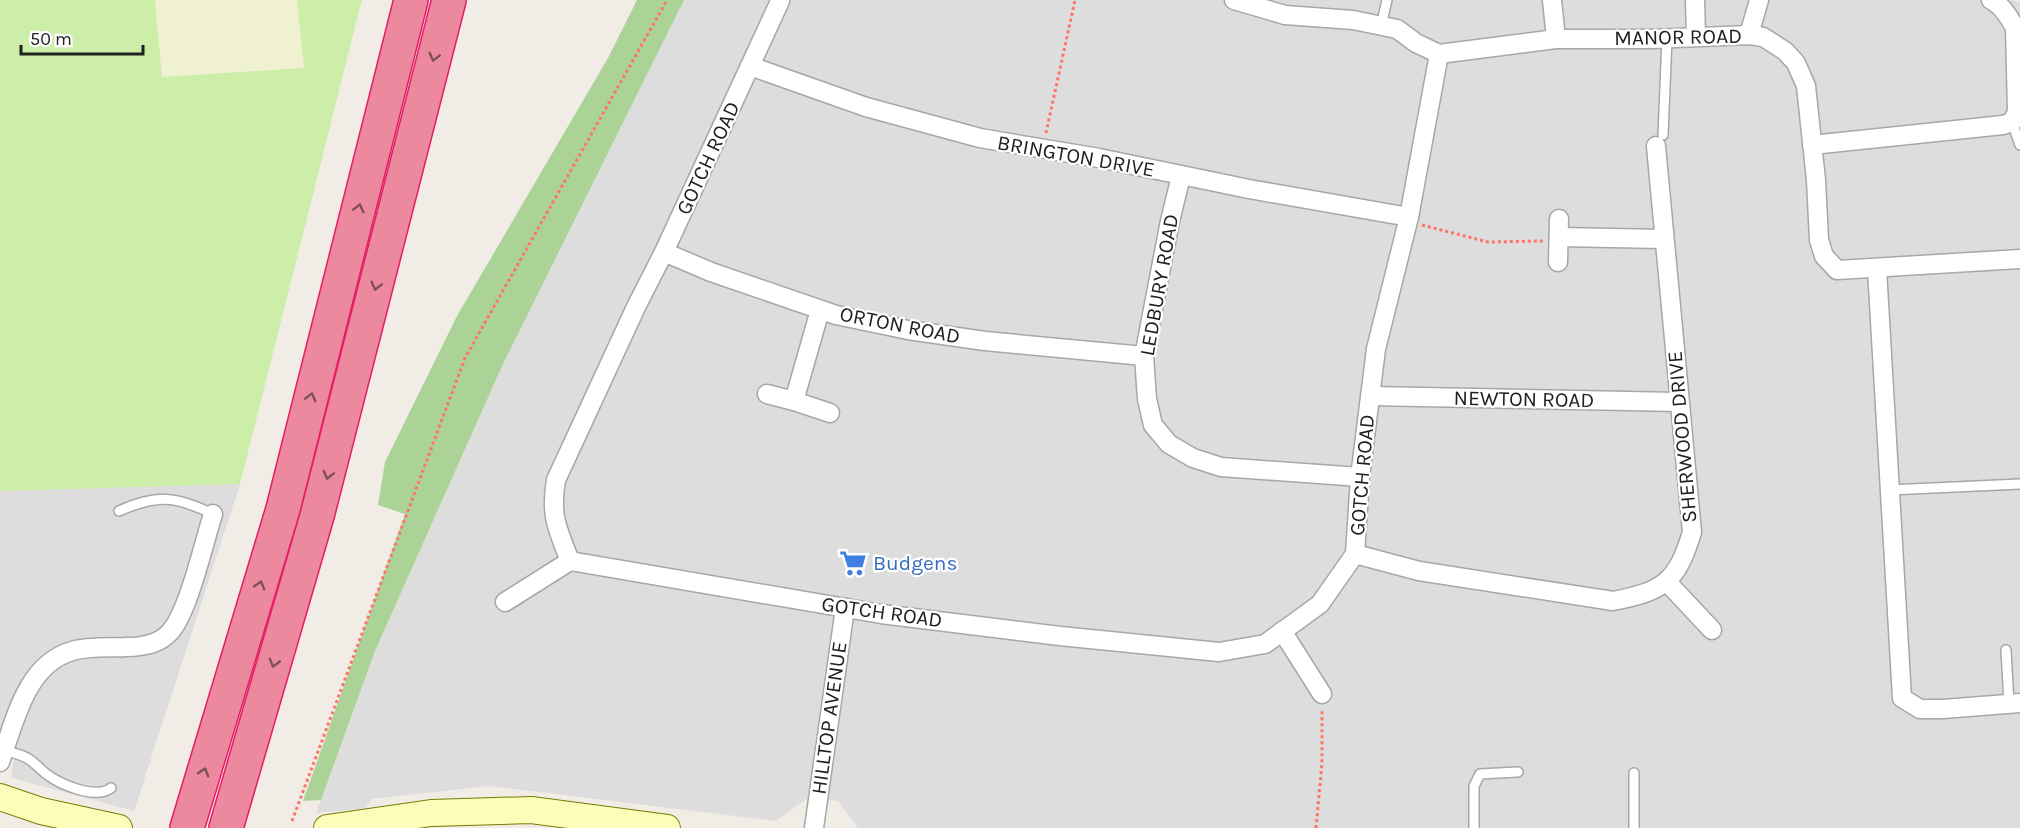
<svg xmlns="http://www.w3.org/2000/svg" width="2020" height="828" font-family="Karla,sans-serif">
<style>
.residential{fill:#dedddd}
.farmland{fill:#eff1d0}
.grass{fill:#cdeea9}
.forest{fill:#abd398}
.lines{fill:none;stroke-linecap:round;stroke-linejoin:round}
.lane-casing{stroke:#a7a7a7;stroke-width:12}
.street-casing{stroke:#a7a7a7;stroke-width:21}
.secondary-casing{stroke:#757e00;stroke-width:28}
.highway-casing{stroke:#e61c68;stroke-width:36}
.path{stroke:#ff7369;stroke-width:3;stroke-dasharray:3 3;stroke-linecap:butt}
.lane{stroke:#fff;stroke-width:9}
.street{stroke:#fff;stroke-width:18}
.secondary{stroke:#fcfdb8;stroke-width:26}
.highway{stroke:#ed899f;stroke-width:33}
.oneway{stroke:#7c4f59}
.labels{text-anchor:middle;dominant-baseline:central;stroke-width:4.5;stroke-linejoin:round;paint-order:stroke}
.street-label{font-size:21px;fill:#202020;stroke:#fff}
.shop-label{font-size:21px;fill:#366cbe;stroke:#fff;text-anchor:start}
</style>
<rect width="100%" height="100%" fill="#f1ede6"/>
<!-- residential -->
<g class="residential">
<polygon points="684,0 2012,0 2020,2 2020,828 858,828 838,801 808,798 776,821 489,786 372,799 366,808 316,813 375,651 503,364"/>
<polygon points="240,484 134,811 12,778 12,767 16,755 0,746 0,491"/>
</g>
<!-- farmland -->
<polygon class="farmland" points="155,0 297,0 304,68 161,77"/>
<!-- grass -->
<polygon class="grass" points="0,0 155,0 162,77 304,68 297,0 362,0 240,484 0,491"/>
<!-- forest -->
<polygon class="forest" points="637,0 684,0 503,364 375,651 321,800 303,801 405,514 378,505 385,462 457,316 608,58"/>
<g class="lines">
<defs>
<g id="lane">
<polyline points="1381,26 1387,0"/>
<polyline points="2012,122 2020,145"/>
<polyline points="1663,135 1667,38"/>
<polyline points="1889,490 2020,484"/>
<path d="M119,511c38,-17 57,-15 94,3"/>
<polyline points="2006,650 2009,704"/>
<path d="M4,750c8,3 16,4 23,8 7,4 12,10 18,15 14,11 50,27 66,15"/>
<polyline points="1474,828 1474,786 1480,774 1518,772"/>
<polyline points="1634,828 1634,773"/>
</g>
<g id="street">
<polyline points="1234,0 1285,15 1353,20 1397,29 1416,43 1439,54 1556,39 1652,39 1749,35 1763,37 1785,51 1796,63 1806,86 1816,180 1819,240 1824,256 1837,270 2020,259"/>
<polyline points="1552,0 1556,39"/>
<polyline points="1695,0 1696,36"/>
<path d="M780,1l-116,251 -28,55 -80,173c-6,35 1,48 14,81l311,53 179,22 159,16 46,-8 55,-40 35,-50 5,-77 16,-128 33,-132 30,-163"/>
<polyline points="1749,35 1759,0"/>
<polyline points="750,66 866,107 980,138 1099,158 1249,189 1409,217"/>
<path d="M1812,145l191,-20 9,-3 5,-10 -2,-84c-6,-11 -13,-23 -24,-28"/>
<polyline points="1181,176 1170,221 1144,356 1147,399 1153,425 1169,444 1193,458 1221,467 1360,477"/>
<polyline points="1559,237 1664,239"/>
<polyline points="664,252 711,272 836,315 908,330 985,341 1144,356"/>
<polyline points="1558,262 1559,219"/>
<polyline points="1877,269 1902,698 1920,709 1943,709 2020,703"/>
<polyline points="767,394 794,401 820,310"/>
<polyline points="1370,396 1679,402"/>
<polyline points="794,401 830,413"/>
<path d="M1355,554l64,17 194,30c51,-10 64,-19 79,-69l-36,-386"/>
<polyline points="1667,582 1712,630"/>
<polyline points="505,602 570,561"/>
<polyline points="1282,631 1322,694"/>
<path d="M0,762c15,-40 25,-97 72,-111 17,-5 37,-3 54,-4 15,0 32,-2 43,-14 19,-19 35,-91 44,-119"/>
<polyline points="814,828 845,608"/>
</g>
<g id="secondary">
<polyline points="0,797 41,811 119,828"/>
<polyline points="327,828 431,813 531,810 667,828"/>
</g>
<g id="highway">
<polyline points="187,828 283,509 411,0"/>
<polyline points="226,828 317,516 449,0"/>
</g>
</defs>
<!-- lane casing -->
<use href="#lane" class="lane-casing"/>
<!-- street casing -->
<use href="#street" class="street-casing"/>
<!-- secondary casing -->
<use href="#secondary" class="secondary-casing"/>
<!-- highway casing -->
<use href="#highway" class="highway-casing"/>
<!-- path -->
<g class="path">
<polyline points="1046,133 1075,0"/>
<polyline points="1422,225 1488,242 1543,241"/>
<polyline points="292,821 465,358 667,0"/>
<polyline points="1316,828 1322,763 1322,710"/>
</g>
<!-- lane -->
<use href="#lane" class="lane"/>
<!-- street -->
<use href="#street" class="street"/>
<!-- secondary -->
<use href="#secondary" class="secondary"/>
<!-- highway -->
<use href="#highway" class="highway"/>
</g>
<!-- one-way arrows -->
<defs><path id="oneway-chevron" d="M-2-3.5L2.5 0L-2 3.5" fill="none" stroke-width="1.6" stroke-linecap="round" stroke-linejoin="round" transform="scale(1.5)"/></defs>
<g class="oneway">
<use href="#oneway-chevron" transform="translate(434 57) rotate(104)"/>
<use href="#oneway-chevron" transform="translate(359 208) rotate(-76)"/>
<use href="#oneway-chevron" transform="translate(376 286) rotate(104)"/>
<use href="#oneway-chevron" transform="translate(311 397) rotate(-76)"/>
<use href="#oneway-chevron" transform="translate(328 475) rotate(104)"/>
<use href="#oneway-chevron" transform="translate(260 585) rotate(-73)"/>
<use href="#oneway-chevron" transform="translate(274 663) rotate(106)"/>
<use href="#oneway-chevron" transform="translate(204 772) rotate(-73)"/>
</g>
<!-- icons -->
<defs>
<symbol id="supermarket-bare" viewBox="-9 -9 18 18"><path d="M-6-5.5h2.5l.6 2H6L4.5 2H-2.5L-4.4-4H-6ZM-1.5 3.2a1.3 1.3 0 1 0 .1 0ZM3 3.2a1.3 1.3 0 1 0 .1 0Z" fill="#3f7fe0" stroke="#fff" stroke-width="2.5" paint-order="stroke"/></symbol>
</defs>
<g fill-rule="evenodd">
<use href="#supermarket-bare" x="834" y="544" width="38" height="38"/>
</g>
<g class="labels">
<!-- street labels -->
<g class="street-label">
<text transform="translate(1678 37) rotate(-1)">MANOR ROAD</text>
<text transform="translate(1076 156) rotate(10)">BRINGTON DRIVE</text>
<text transform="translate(708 158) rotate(-65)">GOTCH ROAD</text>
<text transform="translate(1159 285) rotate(-80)">LEDBURY ROAD</text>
<text transform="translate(900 325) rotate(11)">ORTON ROAD</text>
<text transform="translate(1524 399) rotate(1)">NEWTON ROAD</text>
<text transform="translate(1682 437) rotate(-95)">SHERWOOD DRIVE</text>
<text transform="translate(1362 475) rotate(-85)">GOTCH ROAD</text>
<text transform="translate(882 612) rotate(8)">GOTCH ROAD</text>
<text transform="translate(829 718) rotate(-82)">HILLTOP AVENUE</text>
</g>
<!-- shop labels -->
<g class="shop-label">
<text x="873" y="563">Budgens</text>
</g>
</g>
<!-- scale -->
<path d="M21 45v9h122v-9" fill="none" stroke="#202020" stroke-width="3"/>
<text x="30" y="45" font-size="18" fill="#202020" stroke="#ffffff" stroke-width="4.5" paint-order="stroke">50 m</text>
</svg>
